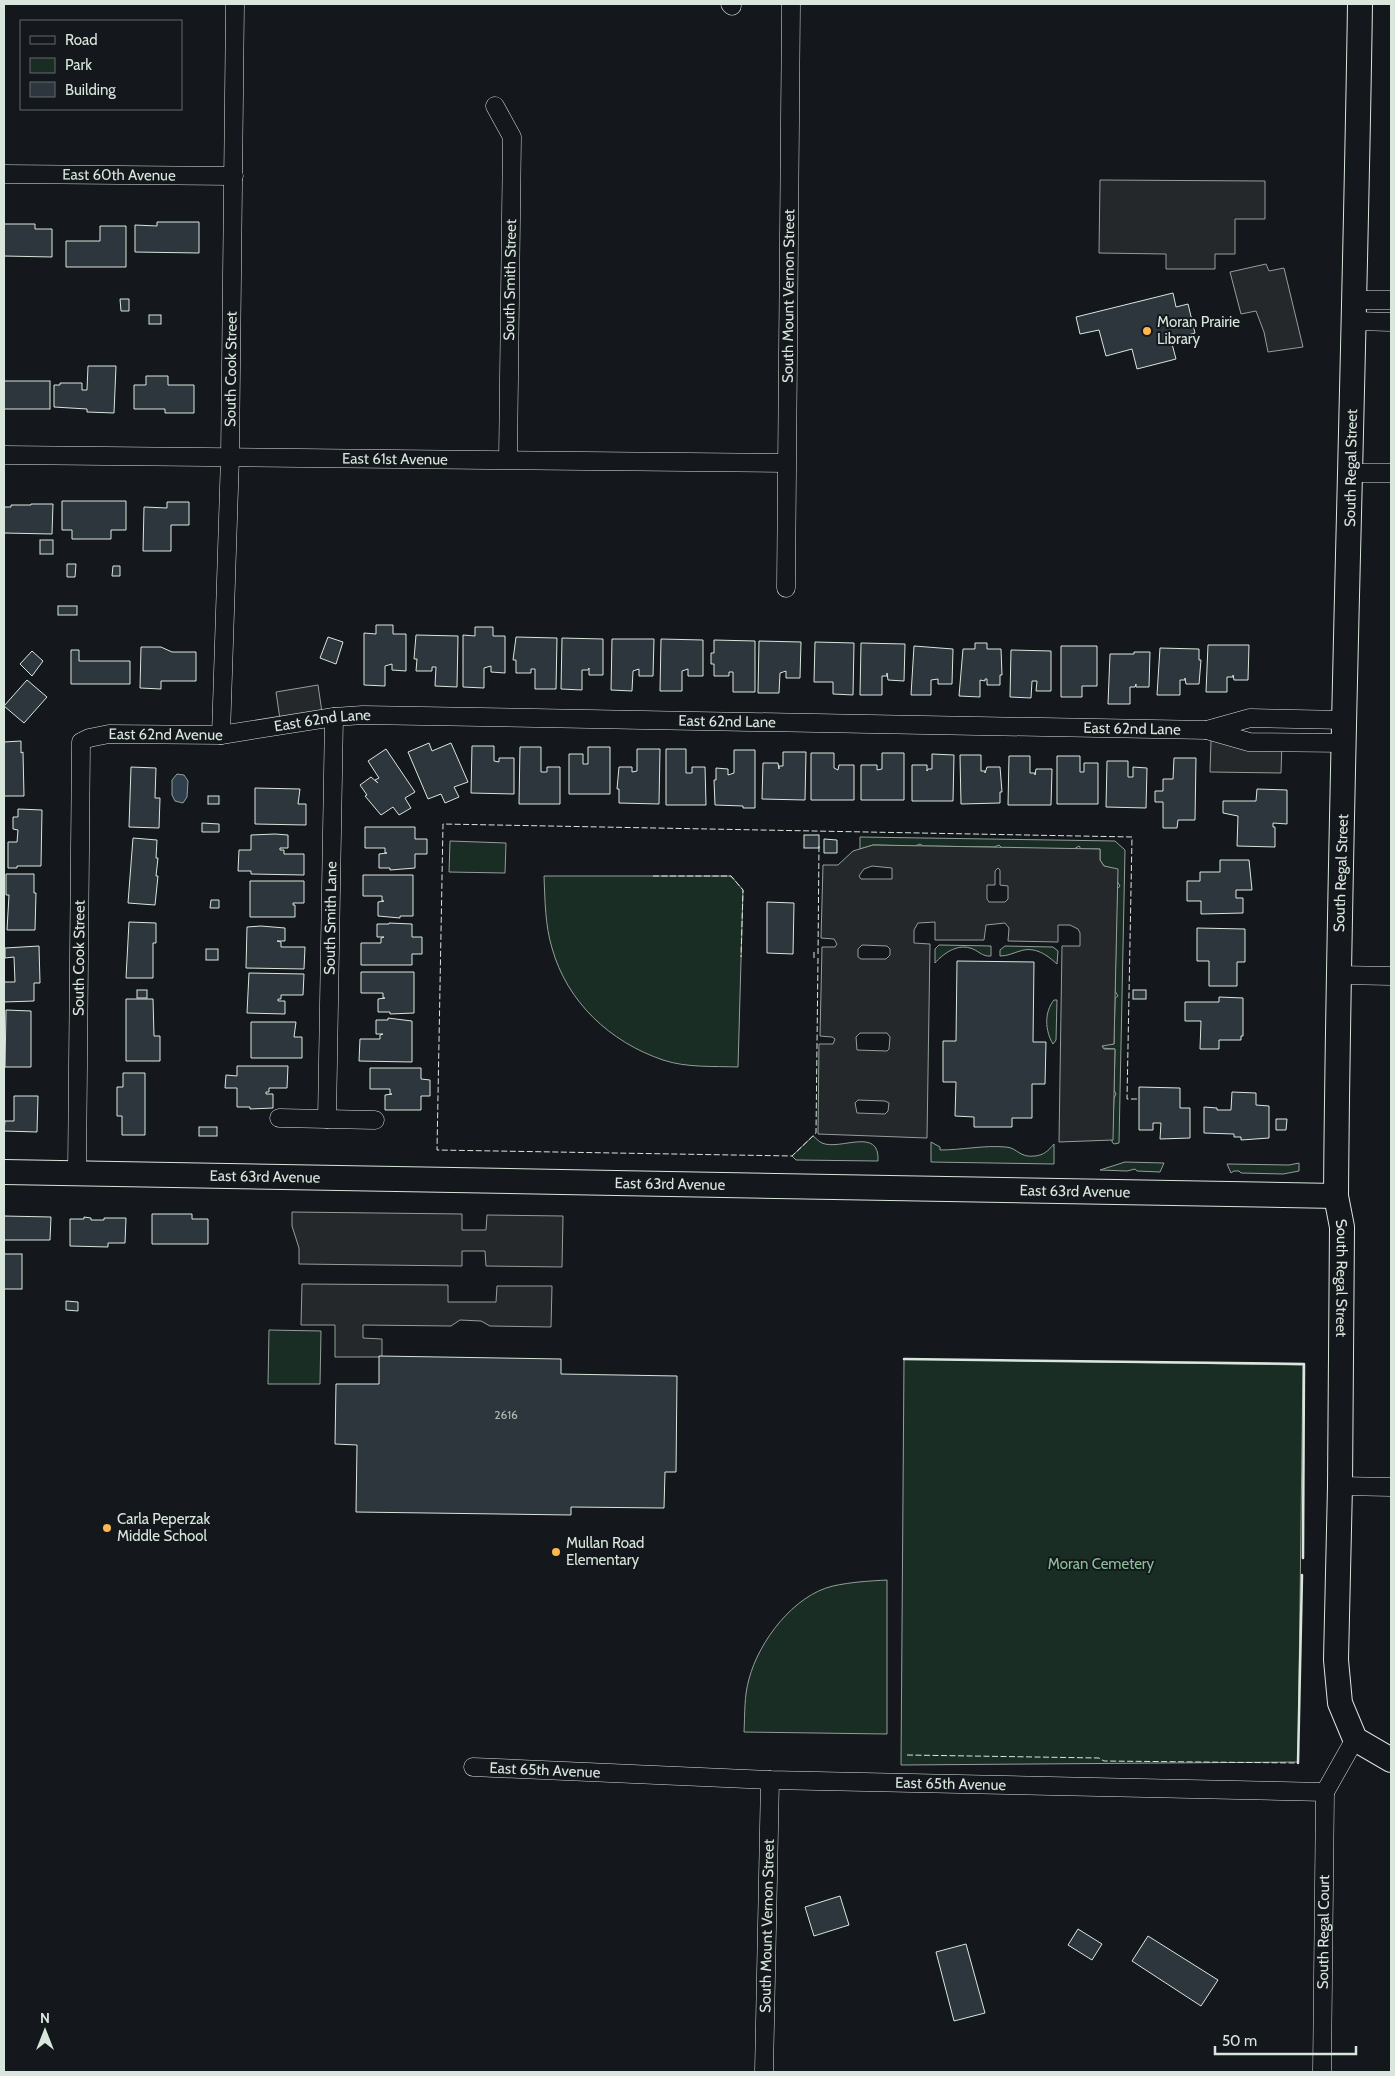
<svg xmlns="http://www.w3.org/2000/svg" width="1395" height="2076" font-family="Cabin,sans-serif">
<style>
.green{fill:#1a2d24;stroke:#939e99}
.parking{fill:#24282b;stroke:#939e99;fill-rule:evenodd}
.water{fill:#2f3f4d;stroke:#939e99}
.building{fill:#2c363c;stroke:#d8e6dc}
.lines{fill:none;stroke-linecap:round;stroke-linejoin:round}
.street-casing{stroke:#d8e6dc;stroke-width:19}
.secondary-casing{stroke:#d8e6dc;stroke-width:26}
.street{stroke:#14181c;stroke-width:18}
.secondary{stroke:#14181c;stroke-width:24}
.fence{stroke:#d8e6dc;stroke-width:1;stroke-dasharray:6 2.5;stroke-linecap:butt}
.wall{stroke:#d8e6dc;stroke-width:2.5}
.poi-dot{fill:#ffb74d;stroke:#14181c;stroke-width:2}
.labels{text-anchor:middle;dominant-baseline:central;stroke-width:4;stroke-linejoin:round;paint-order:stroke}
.number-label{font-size:12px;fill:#adbab4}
.street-label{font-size:15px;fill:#d8e6dc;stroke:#14181c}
.poi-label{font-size:15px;fill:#d8e6dc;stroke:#14181c;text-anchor:start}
.park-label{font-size:15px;fill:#8ac095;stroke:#14181c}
</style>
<rect width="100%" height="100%" fill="#14181c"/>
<!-- green -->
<g class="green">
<polygon points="860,837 1115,841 1125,850 1119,1143 1114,1144 1112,1142 1114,1098 1116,1094 1114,1090 1115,1049 1102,1048 1104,1044 1114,1044 1115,998 1118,996 1115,991 1117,889 1120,886 1117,881 1117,870 1104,866 1100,860 1100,849 1081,849 1079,846 1074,849 1002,848 999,845 994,847 923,846 920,844 915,846 873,845 860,849"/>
<polygon points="450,841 506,843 505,873 449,872"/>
<path d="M544,876h187l12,14 -5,177c-24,-1 -51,1 -75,-7 -53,-18 -96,-58 -111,-112 -7,-23 -7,-48 -8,-72z"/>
<path d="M939,945l52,1v10c-9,1 -13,-6 -21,-8 -14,-4 -27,6 -35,15v-14z"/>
<path d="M1005,946l48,1 5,4 -1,13c-10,-9 -22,-18 -37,-13 -7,2 -12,5 -20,5v-6z"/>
<path d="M1054,1000h3l-1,40 -3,4c-8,-13 -9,-32 1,-44z"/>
<path d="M813,1136c3,2 6,6 9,7 18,8 58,-17 56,18l-82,-1 -4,-4z"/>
<path d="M931,1142l9,5v3c22,0 44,-5 66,-3 12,1 13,11 29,9 9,-1 13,-5 19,-12v20l-123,-2z"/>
<polygon points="1125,1162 1164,1163 1160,1172 1137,1171 1135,1169 1127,1171 1100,1170"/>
<polygon points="1299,1163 1299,1171 1283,1174 1241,1173 1239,1171 1234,1171 1231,1173 1227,1164 1289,1165"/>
<polygon points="269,1330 321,1331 320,1384 268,1384"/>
<polygon points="904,1359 1303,1365 1298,1762 901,1765"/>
<path d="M887,1580v154l-143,-2c1,-18 0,-36 5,-53 10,-38 45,-84 84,-93 18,-4 36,-5 54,-6z"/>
</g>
<!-- parking -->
<g class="parking">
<polygon points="1100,180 1265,181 1265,219 1235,219 1235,254 1215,254 1215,269 1166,269 1166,254 1099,253"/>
<polygon points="1266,264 1269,271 1284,268 1303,347 1268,352 1264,332 1256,311 1241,314 1230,272"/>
<polygon points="318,685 323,719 281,726 276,692"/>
<polygon points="1211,740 1282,741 1281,773 1210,772"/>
<path d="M873,845l227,4v11l4,6 14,3 -4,175 -12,2 2,3h11l-2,91 -54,2 3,-196h18v-13l-2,-4 -8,-4h-12v17l-50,-1 1,-13 -4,-5 -19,2 -2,15h-49v-18l-17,1 -4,7v13l16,1 -3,194 -109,-4 1,-90h14l2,-5 -3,-2 -12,-1 2,-89h13l2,-3 -3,-5 -13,-1 2,-73h15l15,-14zM872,866l20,2v11h-31l-2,-3 2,-3 3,-4zM998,868l2,2v15l8,1v13l-3,3h-16l-2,-3v-14h8v-14zM862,945l25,1 3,3v6l-4,4h-25l-3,-2v-8zM860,1033h27l3,4 -1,12 -2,2 -30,-1 -1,-13zM858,1100l27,1 4,2 -1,8 -3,3 -28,-1 -2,-10z"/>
<polygon points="292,1212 462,1214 462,1230 486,1230 487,1215 563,1216 562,1267 486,1266 485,1251 462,1251 462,1266 299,1264 299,1248 292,1226"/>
<polygon points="302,1284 448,1285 448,1302 496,1302 497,1286 552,1286 551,1327 490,1326 481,1321 460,1320 451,1326 363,1325 363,1338 382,1339 382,1357 335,1357 335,1325 301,1325"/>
</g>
<!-- water -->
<polygon class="water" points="177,774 184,775 188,781 187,797 183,803 175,801 172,795 172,780"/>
<!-- building -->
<g class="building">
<polygon points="157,222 199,222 199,253 135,252 135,225 157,226"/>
<polygon points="4,224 35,224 35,229 52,229 52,257 4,256"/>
<polygon points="100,226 126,226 126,267 66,267 66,241 100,241"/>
<polygon points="1173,293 1176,307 1188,304 1195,333 1171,340 1176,359 1137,369 1132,349 1106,356 1099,330 1080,334 1076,317"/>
<polygon points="120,299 129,299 129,311 121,311"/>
<rect x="149" y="315" width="12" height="9"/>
<polygon points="88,366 116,366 114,413 87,412 87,409 54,407 54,385 60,385 60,383 82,383 82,390 87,390"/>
<polygon points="146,376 168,376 168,385 194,385 194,413 165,413 165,409 134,409 134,385 146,385"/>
<rect x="4" y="381" width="46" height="28"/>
<polygon points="62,501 126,501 126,530 111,530 111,539 72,539 72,530 62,530"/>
<polygon points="167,502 189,502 189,525 171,525 171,551 143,551 144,507 167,508"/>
<polygon points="31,504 53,504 52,534 4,533 4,507 11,507 11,505 31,505"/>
<rect x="40" y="540" width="13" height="14"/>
<polygon points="67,564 76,564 75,577 67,577"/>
<polygon points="113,566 120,566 120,576 112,576"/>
<rect x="58" y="606" width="19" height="9"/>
<polygon points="376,625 393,625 393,634 406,634 406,671 392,670 392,664 385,666 385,686 364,685 364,633 376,634"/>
<polygon points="475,627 493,627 493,636 505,636 505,673 491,672 491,666 484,668 484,688 463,687 463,635 475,636"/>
<polygon points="416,635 458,636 457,687 435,686 436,667 432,667 432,671 416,671 417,659 414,659"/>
<polygon points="328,637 343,642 336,664 320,658"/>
<polygon points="516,637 557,638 556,689 535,689 535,669 531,669 531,673 516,673 516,660 513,660"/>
<polygon points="562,638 603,639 603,675 589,675 589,668 588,670 582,670 582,690 561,689"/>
<polygon points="612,639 654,639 653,676 639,676 639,669 633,671 632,691 611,690"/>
<polygon points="661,639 703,640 703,676 688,676 688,669 682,671 682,691 660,691"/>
<polygon points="714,640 755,641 755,692 733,692 733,672 729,672 729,676 714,676 714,664 711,664 711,653 714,653"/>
<polygon points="759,641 801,642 800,678 786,678 786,671 780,673 779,693 758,693"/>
<polygon points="815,642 854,643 853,695 833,694 833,682 814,682"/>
<polygon points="861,643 905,644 904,681 888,680 887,673 887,676 882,676 882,695 860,695"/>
<polygon points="975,643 987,643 987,649 1001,649 1002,675 1000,675 1000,685 987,685 987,679 985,679 985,681 980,680 980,697 959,696 963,649 975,649"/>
<polygon points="1208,645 1249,645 1248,680 1234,680 1233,675 1233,677 1227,677 1227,692 1206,692"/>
<polygon points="914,646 953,649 952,684 938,684 938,679 931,680 931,695 911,695"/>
<polygon points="1061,646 1097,646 1097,686 1082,686 1082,697 1061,697"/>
<polygon points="141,647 161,647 172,652 196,652 196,681 161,681 161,689 140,688"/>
<polygon points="1160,648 1199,649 1199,660 1201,660 1199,684 1186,684 1185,678 1185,680 1180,680 1180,695 1157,695"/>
<polygon points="71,650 79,650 79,661 130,661 130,684 71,684"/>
<polygon points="1011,650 1051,651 1051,691 1036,691 1037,681 1032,681 1031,698 1010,697"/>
<polygon points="32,651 43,661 32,676 20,664"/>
<polygon points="1134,652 1150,652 1149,687 1136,687 1136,684 1135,687 1130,687 1130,704 1108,704 1110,654 1134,654"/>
<polygon points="27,680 47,697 24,723 4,706"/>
<polygon points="21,741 21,753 23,752 24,796 4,796 4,742"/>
<polygon points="429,743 432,751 451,743 468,782 454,787 459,797 445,803 441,794 428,799 408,752"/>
<polygon points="472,746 494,746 494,761 499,762 499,758 514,758 514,794 471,793"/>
<polygon points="520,747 541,747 541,772 547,772 547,767 560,767 560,804 519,804"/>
<polygon points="588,747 610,747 610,794 569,794 569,754 583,754 583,764 588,764"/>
<polygon points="386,749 415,792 405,798 411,808 399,815 393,807 381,815 365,796 367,795 360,785 371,777 378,783 375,780 379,778 368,761"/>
<polygon points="637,749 660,749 659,804 619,803 619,789 617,789 619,767 632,767 632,772 637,771"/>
<polygon points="666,749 686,749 686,773 692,773 692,767 705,767 706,805 666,805"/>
<polygon points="734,750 755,750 755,808 743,808 743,806 715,805 714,780 716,780 716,768 728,769 728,775 734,773"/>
<polygon points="783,752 806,752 805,800 762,799 763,763 778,763 779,769 779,766 783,766"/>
<polygon points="811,753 834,753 834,768 838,770 839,765 854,765 854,800 811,800"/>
<polygon points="882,753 904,753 904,800 861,800 861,765 877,765 877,770 882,769"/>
<polygon points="932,754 954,755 953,801 912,801 912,765 927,765 927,771 928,769 932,769"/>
<polygon points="960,755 981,755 981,771 985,771 985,773 987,767 1000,767 1002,792 1000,792 1000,803 961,804"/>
<polygon points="1009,756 1030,756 1030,773 1035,773 1035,775 1036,769 1052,769 1051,805 1008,805"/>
<polygon points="1057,756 1080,756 1080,772 1084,772 1084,763 1098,763 1098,804 1057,804"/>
<polygon points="1174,758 1196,758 1195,820 1178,820 1177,828 1163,828 1163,802 1155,802 1155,791 1163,791 1163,779 1173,779"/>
<polygon points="1107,761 1128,761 1128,777 1133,777 1133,767 1147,768 1146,808 1106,807"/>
<polygon points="131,767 156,768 155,798 160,798 159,828 129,827"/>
<polygon points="255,788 300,789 298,804 306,804 306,825 255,824"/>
<polygon points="1257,789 1287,790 1287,824 1273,823 1273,827 1275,827 1275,847 1237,846 1238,816 1223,813 1223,801 1256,801"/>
<rect x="208" y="796" width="11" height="8"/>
<polygon points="18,809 42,810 41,866 17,866 17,868 8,868 8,842 17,842 18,830 13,829 13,817 18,817"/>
<polygon points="202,823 219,824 219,832 202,832"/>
<polygon points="365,827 415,827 415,839 427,839 427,854 415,854 415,868 390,870 390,868 379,868 379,854 387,853 385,853 385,848 365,848"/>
<polygon points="275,834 288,835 288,848 280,848 280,850 284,850 284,854 304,854 304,875 251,874 251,871 238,871 239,850 251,850 251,835"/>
<rect x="804" y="835" width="15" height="13"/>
<polygon points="133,838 157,840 156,858 158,858 156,876 158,876 155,905 128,903"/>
<polygon points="824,839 837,840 837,853 824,853"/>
<polygon points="1220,860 1249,860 1252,890 1236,890 1236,898 1243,898 1243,913 1201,914 1201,901 1187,901 1187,881 1200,881 1200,872 1220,872"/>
<polygon points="6,874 34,874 34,893 36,893 35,930 7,930 9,895 6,895"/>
<polygon points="363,875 413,875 413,916 400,916 400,918 378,916 378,902 384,901 382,901 382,896 363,896"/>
<polygon points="250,881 304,881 304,903 293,903 293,905 295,905 295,917 250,917"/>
<polygon points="211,900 219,900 219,908 210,908"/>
<polygon points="767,902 794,903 793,954 767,953"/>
<polygon points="129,922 156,923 156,943 153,943 153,978 126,978"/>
<polygon points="389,923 412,924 412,937 422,937 422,954 412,954 412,965 361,965 361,943 381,943 381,938 384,937 377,937 377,924 389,924"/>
<polygon points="261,926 285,928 285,941 277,941 281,942 281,947 305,947 304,969 246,968 247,927"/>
<polygon points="1197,928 1245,929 1245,962 1237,962 1237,986 1209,986 1209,961 1197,961"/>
<polygon points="39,946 40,983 34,983 34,1001 4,1002 4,982 15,982 14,957 5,958 5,948"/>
<rect x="206" y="949" width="12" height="11"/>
<polygon points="957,961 1034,962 1033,1042 1046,1042 1045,1084 1032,1084 1032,1118 1012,1118 1012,1127 974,1127 974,1117 955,1116 956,1082 943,1082 943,1041 956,1041"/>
<polygon points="361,972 414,972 414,1013 390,1014 390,1012 378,1012 378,999 385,998 383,998 383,993 361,993"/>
<polygon points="249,973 304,974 303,995 281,995 281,999 278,999 278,1001 285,1001 285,1014 247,1013"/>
<rect x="137" y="990" width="10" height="8"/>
<rect x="1133" y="990" width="13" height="9"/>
<polygon points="1219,997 1243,998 1243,1036 1241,1036 1241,1040 1219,1040 1219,1049 1200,1049 1201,1021 1185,1021 1185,1002 1219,1002"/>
<polygon points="126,999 153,999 154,1036 160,1036 160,1061 126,1061"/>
<polygon points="6,1010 31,1011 31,1067 5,1067"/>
<polygon points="388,1018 412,1021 412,1062 359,1061 360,1039 380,1039 380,1035 383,1034 376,1034 376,1020 388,1020"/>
<polygon points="251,1022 296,1022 294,1037 302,1037 302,1058 251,1058"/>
<polygon points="237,1066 288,1066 287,1088 269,1088 269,1092 266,1092 266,1094 273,1094 273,1108 250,1109 250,1107 237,1107 237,1088 225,1088 226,1075 237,1076"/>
<polygon points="370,1068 421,1068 421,1079 430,1080 430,1096 421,1096 421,1110 385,1110 385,1095 392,1094 390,1094 390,1089 370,1089"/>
<polygon points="123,1073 145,1073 145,1135 122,1135 122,1116 117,1116 117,1087 123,1087"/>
<polygon points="1139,1087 1180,1088 1180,1108 1190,1108 1190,1138 1160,1139 1161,1123 1153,1123 1153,1130 1139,1130"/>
<polygon points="1232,1092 1256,1093 1256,1105 1269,1106 1269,1138 1241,1140 1241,1137 1234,1137 1234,1134 1204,1133 1204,1107 1217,1108 1217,1110 1231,1110"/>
<polygon points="14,1096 38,1096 37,1132 4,1131 5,1121 14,1121"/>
<polygon points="1276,1119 1287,1119 1286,1130 1276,1130"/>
<rect x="199" y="1127" width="18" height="9"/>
<polygon points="152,1214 192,1214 192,1219 208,1219 208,1244 152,1244"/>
<polygon points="4,1216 51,1217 50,1240 4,1240"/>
<polygon points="84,1217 91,1218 91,1220 104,1220 104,1218 126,1218 125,1243 108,1243 108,1247 70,1246 70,1219 84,1219"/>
<rect x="4" y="1254" width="18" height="35"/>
<polygon points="66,1301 78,1302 78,1311 66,1310"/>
<polygon points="379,1356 561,1359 561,1374 677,1376 676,1472 665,1472 664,1508 571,1507 571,1515 356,1512 357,1445 335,1444 336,1384 379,1384"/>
<polygon points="840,1896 849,1925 814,1936 805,1907"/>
<polygon points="1078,1929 1102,1944 1092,1960 1068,1945"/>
<polygon points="1148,1936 1218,1980 1201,2006 1132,1961"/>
<polygon points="966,1944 985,2013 954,2021 936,1952"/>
</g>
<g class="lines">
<defs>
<g id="street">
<polyline points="730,4 732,6"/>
<polyline points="495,106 512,137 508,459"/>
<path id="s1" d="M4,174l230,2"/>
<polyline points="1355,300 1391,300"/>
<polyline points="1355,321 1391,322"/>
<path id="s2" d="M4,455l782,8"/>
<polyline points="1351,473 1391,473"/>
<path id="s3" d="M786,588l5,-584"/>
<polyline points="1207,730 1249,742 1345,743"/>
<path id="s4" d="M221,735l9,-278 5,-453"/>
<polyline points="1338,975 1391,976"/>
<polyline points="279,1118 375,1120"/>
<path id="s5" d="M327,1119l7,-402"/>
<path id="s6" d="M77,1174l4,-432 8,-4 20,-4 112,1 113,-18 29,-2 844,15 43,-12 95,2"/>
<polyline points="1340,1486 1391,1487"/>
<path id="s7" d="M473,1767l297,13 555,12 30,-53"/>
<path id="s8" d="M764,2072l6,-292"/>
<path id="s9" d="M1322,2072l3,-280"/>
</g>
<g id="secondary">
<path id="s10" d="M1360,4c-6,397 -21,795 -24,1192l6,31 -2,259 -4,174 4,43 15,36 36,21"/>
<path id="s11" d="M4,1172l1332,24"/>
</g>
</defs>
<!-- street casing -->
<use href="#street" class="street-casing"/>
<!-- secondary casing -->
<use href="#secondary" class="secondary-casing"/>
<!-- street -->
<use href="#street" class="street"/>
<!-- secondary -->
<use href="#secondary" class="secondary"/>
<!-- fence -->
<g class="fence">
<polyline points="653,876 731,876 743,890 741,957"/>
<polyline points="814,952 814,960"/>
<polyline points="818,954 819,846"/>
<polyline points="818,958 816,1133 792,1156 437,1150 443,824 1132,837 1127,1099 1139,1099"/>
<polyline points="907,1755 1099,1758 1104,1761 1298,1763"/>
</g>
<!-- wall -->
<g class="wall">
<polyline points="904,1359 1304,1364 1303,1558"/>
<polyline points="1298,1763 1302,1575"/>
</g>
</g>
<!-- markers -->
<g class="poi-dot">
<circle cx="1147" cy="331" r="5"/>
<circle cx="107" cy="1528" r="5"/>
<circle cx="556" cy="1552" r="5"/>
</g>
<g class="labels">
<!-- number labels -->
<g class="number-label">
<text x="506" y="1414">2616</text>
</g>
<!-- street labels -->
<g class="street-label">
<text stroke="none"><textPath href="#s1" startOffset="115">East 60th Avenue</textPath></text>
<text transform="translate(510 280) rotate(-89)">South Smith Street</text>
<text stroke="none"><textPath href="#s3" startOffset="292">South Mount Vernon Street</textPath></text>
<text stroke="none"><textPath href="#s4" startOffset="366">South Cook Street</textPath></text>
<text stroke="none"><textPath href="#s2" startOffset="391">East 61st Avenue</textPath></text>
<text transform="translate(1351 468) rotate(-89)">South Regal Street</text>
<text stroke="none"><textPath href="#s6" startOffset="676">East 62nd Lane</textPath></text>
<text stroke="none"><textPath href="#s6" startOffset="1081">East 62nd Lane</textPath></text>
<text stroke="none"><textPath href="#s6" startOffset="1486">East 62nd Lane</textPath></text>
<text stroke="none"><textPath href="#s6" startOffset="518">East 62nd Avenue</textPath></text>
<text transform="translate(1341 873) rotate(-88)">South Regal Street</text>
<text stroke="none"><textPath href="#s5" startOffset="201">South Smith Lane</textPath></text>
<text stroke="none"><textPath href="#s6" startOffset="216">South Cook Street</textPath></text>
<text stroke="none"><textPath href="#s11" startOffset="261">East 63rd Avenue</textPath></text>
<text stroke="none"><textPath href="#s11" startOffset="666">East 63rd Avenue</textPath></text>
<text stroke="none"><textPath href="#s11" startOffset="1071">East 63rd Avenue</textPath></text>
<text stroke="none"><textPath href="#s10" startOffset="1275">South Regal Street</textPath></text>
<text stroke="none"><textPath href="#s7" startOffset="72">East 65th Avenue</textPath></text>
<text stroke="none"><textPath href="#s7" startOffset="478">East 65th Avenue</textPath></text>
<text stroke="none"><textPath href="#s8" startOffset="146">South Mount Vernon Street</textPath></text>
<text stroke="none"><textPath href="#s9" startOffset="140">South Regal Court</textPath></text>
</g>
<!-- poi labels -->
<g class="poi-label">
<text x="1157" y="322">Moran Prairie<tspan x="1157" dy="17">Library</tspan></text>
<text x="117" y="1519">Carla Peperzak<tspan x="117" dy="17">Middle School</tspan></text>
<text x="566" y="1543">Mullan Road<tspan x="566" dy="17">Elementary</tspan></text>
</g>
<!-- park labels -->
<g class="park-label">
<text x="1101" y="1564">Moran Cemetery</text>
</g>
</g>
<!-- border -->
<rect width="1395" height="2076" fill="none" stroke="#d8e6dc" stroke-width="10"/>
<!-- legend -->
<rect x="20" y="20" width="162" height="90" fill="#14181c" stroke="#626a69"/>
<rect x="30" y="36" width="25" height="8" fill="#14181c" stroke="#626a69"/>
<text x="65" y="45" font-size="15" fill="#d8e6dc">Road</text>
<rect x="30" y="58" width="25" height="15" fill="#1a2d24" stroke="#626a69"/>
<text x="65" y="70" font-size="15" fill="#d8e6dc">Park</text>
<rect x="30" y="82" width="25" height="15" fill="#2c363c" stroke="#626a69"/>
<text x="65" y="95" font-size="15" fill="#d8e6dc">Building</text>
<!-- north arrow -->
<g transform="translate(45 2031)" stroke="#14181c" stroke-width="4" paint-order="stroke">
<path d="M0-4L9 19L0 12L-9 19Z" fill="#d8e6dc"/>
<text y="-8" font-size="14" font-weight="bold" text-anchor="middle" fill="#d8e6dc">N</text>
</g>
<!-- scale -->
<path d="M1215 2046v8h141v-8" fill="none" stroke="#d8e6dc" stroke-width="2.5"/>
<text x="1222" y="2046" font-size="15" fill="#d8e6dc" stroke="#14181c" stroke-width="4" paint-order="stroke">50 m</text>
</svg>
